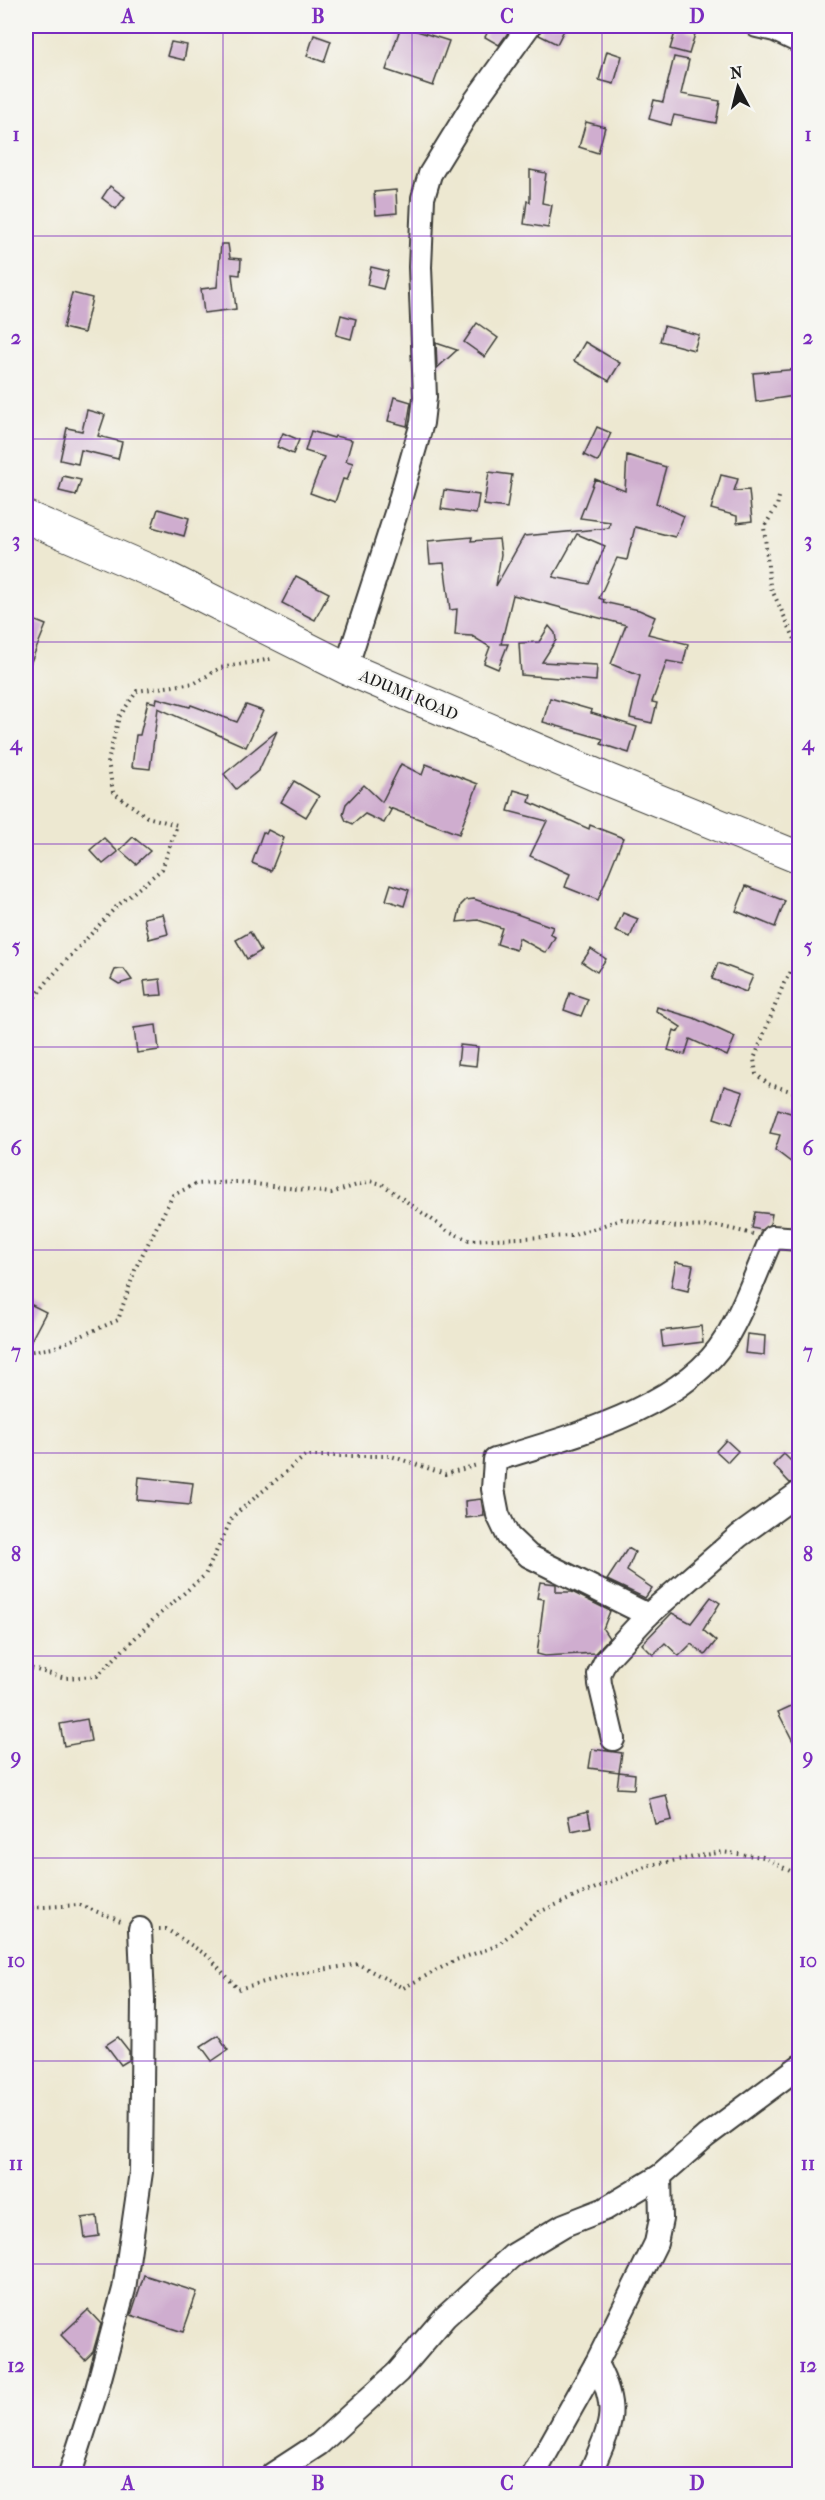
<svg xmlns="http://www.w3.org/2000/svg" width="825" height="2500" font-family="'IM FELL French Canon',serif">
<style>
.building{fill:#cfadcf;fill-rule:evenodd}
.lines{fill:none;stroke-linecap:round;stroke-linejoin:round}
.street-casing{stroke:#3b3b37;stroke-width:26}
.secondary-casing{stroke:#3b3b37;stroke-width:34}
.path{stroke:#3b3b37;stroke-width:4;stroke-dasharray:1.5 4.5;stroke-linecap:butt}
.street{stroke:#fff;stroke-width:22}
.secondary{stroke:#fff;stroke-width:32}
.grid{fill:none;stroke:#7b2cbf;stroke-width:1.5;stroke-opacity:0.55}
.labels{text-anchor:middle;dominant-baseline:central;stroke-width:4.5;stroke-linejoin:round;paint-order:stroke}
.street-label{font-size:16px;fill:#1c1c1c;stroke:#f6f6f2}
.neatline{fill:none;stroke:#7b2cbf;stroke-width:2}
.grid-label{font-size:20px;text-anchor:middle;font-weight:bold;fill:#7b2cbf}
</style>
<rect width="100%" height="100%" fill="#f6f6f2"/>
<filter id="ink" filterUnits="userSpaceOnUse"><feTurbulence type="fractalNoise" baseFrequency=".0167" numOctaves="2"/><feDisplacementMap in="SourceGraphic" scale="12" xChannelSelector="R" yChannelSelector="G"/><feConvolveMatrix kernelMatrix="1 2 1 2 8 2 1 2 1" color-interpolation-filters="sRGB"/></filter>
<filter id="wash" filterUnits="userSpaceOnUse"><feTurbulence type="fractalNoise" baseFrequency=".008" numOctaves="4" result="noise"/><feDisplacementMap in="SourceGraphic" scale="24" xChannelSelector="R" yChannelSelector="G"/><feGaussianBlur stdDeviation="1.35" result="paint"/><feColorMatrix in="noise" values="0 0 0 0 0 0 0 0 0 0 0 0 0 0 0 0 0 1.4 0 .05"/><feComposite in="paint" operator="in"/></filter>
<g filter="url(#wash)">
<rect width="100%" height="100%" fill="#ede8d1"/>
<g id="blocks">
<!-- building -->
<g class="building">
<polygon points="401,26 449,41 433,86 386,70"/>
<polygon points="491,26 513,26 499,45 485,37"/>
<polygon points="542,26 566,26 557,44 539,35"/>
<polygon points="676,29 695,34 689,54 670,49"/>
<polygon points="314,35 331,41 324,62 307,56"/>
<polygon points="171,42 187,45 184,60 167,56"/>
<polygon points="607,51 622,56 614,84 599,80"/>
<polygon points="674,57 689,60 681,94 720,101 716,123 674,115 671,125 649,119 654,100 663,102"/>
<polygon points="586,122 605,127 598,153 579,147"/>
<polygon points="530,170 546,173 542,203 552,205 548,228 524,224 527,201 530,202"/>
<polygon points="110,186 125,197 116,209 102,198"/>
<polygon points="396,190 397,213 376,215 374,192"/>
<polygon points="221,244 228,244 230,258 241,259 240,275 232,274 236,309 204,313 201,289 217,287"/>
<polygon points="371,267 388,271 383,289 367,285"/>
<polygon points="72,293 92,298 84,333 63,328"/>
<polygon points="341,315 356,319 351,339 336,335"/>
<polygon points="477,323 498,338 485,357 464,342"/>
<polygon points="664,326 699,335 694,350 660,341"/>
<polygon points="585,342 620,363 609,381 574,361"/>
<polygon points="436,343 457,350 437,368"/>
<polygon points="800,369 800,395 756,402 753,373"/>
<polygon points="394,397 411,402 407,426 388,421"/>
<polygon points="87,410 105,415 98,436 122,442 118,459 81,450 78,464 60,460 67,428 82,431"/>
<polygon points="597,427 611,433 598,462 584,455"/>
<polygon points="311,431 334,438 335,436 352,440 346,461 353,463 347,480 343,479 335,502 310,493 324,457 305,451"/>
<polygon points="283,433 299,440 293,454 277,447"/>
<path d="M627,455l39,12 -10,36 28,13 -9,21 -40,-10 -8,33 -10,-2 -18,40 5,2 -1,2 36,8 16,7 -7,17 40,10 -5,20 -16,-3 -15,41 5,1 -5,20 -22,-5 10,-42 -29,-12 15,-39 -113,-30 -12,49h7l-10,25 -14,-6 6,-16 -18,-11 -17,-1 2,-26 -7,1 -6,-47 -14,1 -2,-23 44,-4 -1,4 28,-2 2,15 -5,32 28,-50 85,-8 1,-6 -30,-4 15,-39 30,12zM577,534l28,12 -16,38 -36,-7z"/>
<polygon points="489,472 512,475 507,508 484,505"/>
<polygon points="721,475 738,479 734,491 749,490 752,521 737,523 737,516 711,509"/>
<polygon points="63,476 81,480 76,495 59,491"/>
<polygon points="444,490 479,495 476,514 441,509"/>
<polygon points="158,509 189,518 184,536 152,527"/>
<polygon points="296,576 329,593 315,620 282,603"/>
<polygon points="26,617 46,625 26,674"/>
<polygon points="549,626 555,633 556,640 542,662 597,665 596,681 521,675 519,643 539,642"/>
<polygon points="157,698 190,707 191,705 237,722 246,705 263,711 246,747 158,708 150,769 132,767 136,735 140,735 148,701 156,703"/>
<polygon points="550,698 592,710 591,713 637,727 629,753 601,744 603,739 543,722"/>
<polygon points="277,731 259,770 236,789 224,774"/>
<polygon points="401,764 422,775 426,764 478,784 459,834 387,807 391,810 384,823 365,814 353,824 346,821 343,814 346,804 364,785 382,802"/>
<polygon points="294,781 319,796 306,817 281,802"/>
<polygon points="514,790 531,795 529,802 589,829 590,825 623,838 598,900 565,887 570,874 530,856 547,821 508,811"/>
<polygon points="268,830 284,838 271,871 252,863 263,832 266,834"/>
<polygon points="133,837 150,851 136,864 120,850"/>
<polygon points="104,838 118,852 103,864 90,850"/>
<polygon points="391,884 409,890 404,906 386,900"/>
<polygon points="746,886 785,901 775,927 736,911"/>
<polygon points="474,899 553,927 550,934 555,937 546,953 519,938 516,950 497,944 502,928 478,920 457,922 461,905 466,900"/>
<polygon points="623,913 638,919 630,937 615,931"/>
<polygon points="163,914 168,934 149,939 144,918"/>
<polygon points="250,932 261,951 247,959 236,940"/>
<polygon points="591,949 606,959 597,972 582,962"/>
<polygon points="718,963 753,976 746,992 712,979"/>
<polygon points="120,969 124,969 132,980 119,984 111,979 115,970"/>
<polygon points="160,979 162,995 146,996 144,981"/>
<polygon points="570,993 588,999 581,1016 564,1010"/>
<polygon points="657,1007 694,1018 735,1037 727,1056 690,1039 685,1055 668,1050 674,1030 678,1032 681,1027 656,1011"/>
<polygon points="156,1025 159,1050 137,1053 134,1028"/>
<polygon points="460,1045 478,1047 476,1066 458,1064"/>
<polygon points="724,1086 743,1092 732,1124 714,1118"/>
<polygon points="778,1109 800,1116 800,1169 775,1150 780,1135 770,1133"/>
<polygon points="755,1212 772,1214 770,1224 761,1230 752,1228"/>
<polygon points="676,1262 693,1265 688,1291 671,1287"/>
<polygon points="26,1302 46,1312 26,1350"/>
<polygon points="701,1326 703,1342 663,1347 661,1331"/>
<polygon points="747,1334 765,1336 764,1355 745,1353"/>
<polygon points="726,1440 738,1451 728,1462 716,1451"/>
<polygon points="784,1454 800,1470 800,1479 790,1483 773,1465"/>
<polygon points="139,1477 193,1483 190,1505 137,1500"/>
<polygon points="481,1499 484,1516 466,1518 465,1501"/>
<polygon points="628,1548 635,1552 627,1571 652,1588 645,1598 607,1580"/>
<polygon points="540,1582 556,1584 556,1592 572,1592 610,1611 603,1629 609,1638 595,1653 545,1656 537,1654 544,1599 537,1598"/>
<polygon points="711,1597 720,1603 703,1630 716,1641 705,1655 691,1644 679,1656 665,1643 653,1655 642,1644 672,1613 691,1623"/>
<polygon points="800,1702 800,1755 778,1712"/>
<polygon points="87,1719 91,1741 64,1746 60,1724"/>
<polygon points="592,1749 622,1753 619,1772 589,1768"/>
<polygon points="619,1772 635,1774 634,1789 617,1788"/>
<polygon points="666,1795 672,1820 655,1824 649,1799"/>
<polygon points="588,1811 591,1827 571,1831 568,1816"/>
<polygon points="218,2035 228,2050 212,2061 201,2046"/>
<polygon points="118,2037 129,2051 129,2060 121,2065 106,2045"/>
<polygon points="97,2216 99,2236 85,2238 82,2218"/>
<polygon points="144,2275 197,2292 183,2332 131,2315"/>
<polygon points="88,2310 101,2324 93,2352 85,2360 61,2335"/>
</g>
</g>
</g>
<g filter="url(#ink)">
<use href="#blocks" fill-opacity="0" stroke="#3b3b37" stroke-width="1.5"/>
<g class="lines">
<defs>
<g id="street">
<polyline points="757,26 775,30 800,42"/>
<polyline points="346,668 397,510 422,423 425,397 420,267 423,198 430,174 475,101 529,26"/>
<path d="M648,1615l-119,-59 -21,-20 -10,-21 -5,-26 2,-29c73,-23 189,-52 231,-122 19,-31 31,-68 46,-101l28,2"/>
<polyline points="613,1739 600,1684 599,1674 606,1660 648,1615 739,1536 800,1492"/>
<polyline points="70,2474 96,2393 124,2289 141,2172 143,2000 140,1929"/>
<polyline points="273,2474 319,2444 398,2372 445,2317 512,2256 564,2225 605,2209 660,2176 706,2136 800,2066"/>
<polyline points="534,2474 596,2364 656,2243 661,2219 660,2176"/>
<path d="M590,2474c19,-46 32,-62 6,-110"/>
</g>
<polyline id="secondary" points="26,517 167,578 346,668 603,778 800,858"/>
</defs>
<!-- street casing -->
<use href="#street" class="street-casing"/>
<!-- secondary casing -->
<use href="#secondary" class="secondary-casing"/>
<!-- path -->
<g class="path">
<polyline points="779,497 777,506 764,527 770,586 800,650"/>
<polyline points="800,957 784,983 754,1059 756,1074 768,1084 800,1094"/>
<polyline points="26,1004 31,1002 51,977 116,907 162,869 177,825 147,817 113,792 108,761 119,717 137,691 195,683 220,668 271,659"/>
<polyline points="26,1352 53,1348 118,1320 136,1267 173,1195 196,1184 238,1182 331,1193 370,1181 382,1184 448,1231 469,1240 571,1236 622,1219 678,1227 719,1226 753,1234"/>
<polyline points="26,1667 65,1678 97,1676 154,1619 205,1575 233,1516 305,1456 391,1456 445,1474 477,1465"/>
<polyline points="26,1908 80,1905 123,1922"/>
<polyline points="159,1929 166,1929 208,1956 238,1989 286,1976 358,1964 403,1988 456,1960 496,1946 539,1912 650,1865 722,1852 763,1857 792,1872 800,1869"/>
</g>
<!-- street -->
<use href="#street" class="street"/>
<!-- secondary -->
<use href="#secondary" class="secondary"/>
</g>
</g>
<!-- grid -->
<path class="grid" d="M223,26v2448M412,26v2448M602,26v2448M26,236h774M26,439h774M26,642h774M26,844h774M26,1047h774M26,1250h774M26,1453h774M26,1656h774M26,1858h774M26,2061h774M26,2264h774"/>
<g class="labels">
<!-- street labels -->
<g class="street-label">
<text transform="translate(409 695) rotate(23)">ADUMI ROAD</text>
</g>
</g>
<!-- margin -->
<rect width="825" height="2500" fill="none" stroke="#f6f6f2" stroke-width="66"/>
<!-- north arrow -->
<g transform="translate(738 87) rotate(353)" stroke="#f6f6f2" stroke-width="4.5" paint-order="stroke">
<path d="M0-4.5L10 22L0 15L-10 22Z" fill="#1c1c1c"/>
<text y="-9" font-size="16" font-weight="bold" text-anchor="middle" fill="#1c1c1c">N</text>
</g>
<rect x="33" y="33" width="759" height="2434" class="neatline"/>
<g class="grid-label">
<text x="128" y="23">A</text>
<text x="318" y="23">B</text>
<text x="507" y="23">C</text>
<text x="697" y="23">D</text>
<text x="16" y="141">1</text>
<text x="808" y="141">1</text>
<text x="16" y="344">2</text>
<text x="808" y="344">2</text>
<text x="16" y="547">3</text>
<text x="808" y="547">3</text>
<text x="16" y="750">4</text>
<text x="808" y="750">4</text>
<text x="16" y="953">5</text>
<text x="808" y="953">5</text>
<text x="16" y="1155">6</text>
<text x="808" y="1155">6</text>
<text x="16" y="1358">7</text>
<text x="808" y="1358">7</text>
<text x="16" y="1561">8</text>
<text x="808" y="1561">8</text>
<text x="16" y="1764">9</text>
<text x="808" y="1764">9</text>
<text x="16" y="1967">10</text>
<text x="808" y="1967">10</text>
<text x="16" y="2170">11</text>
<text x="808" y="2170">11</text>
<text x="16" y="2372">12</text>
<text x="808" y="2372">12</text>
<text x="128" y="2490">A</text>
<text x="318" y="2490">B</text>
<text x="507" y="2490">C</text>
<text x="697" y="2490">D</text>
</g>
</svg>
